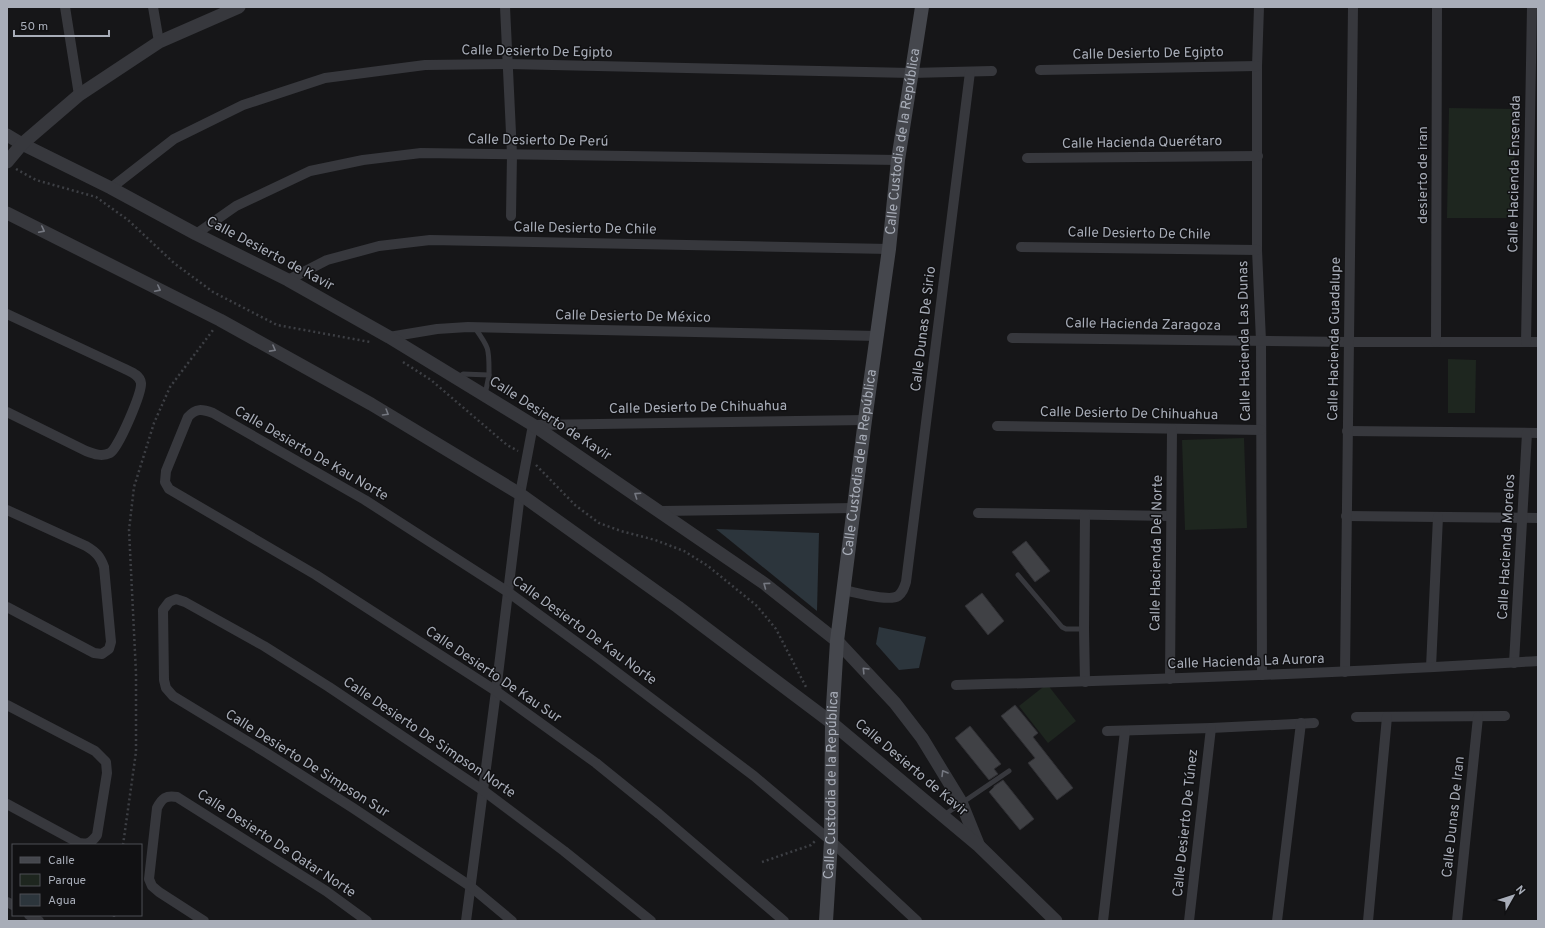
<svg xmlns="http://www.w3.org/2000/svg" width="1545" height="928" font-family="Overpass,sans-serif">
<style>
.green{fill:#1e261f}
.water{fill:#2c353c}
.building{fill:#404145;stroke:#303034}
.lines{fill:none;stroke-linecap:round;stroke-linejoin:round}
.path{stroke:#3d3f44;stroke-width:2.5;stroke-dasharray:2 3;stroke-linecap:butt}
.service{stroke:#37383d;stroke-width:5}
.minor{stroke:#37383d;stroke-width:10}
.tertiary{stroke:#37383d;stroke-width:13}
.secondary{stroke:#45474d;stroke-width:14}
.oneway{stroke:#757881}
.labels{text-anchor:middle;dominant-baseline:central;stroke-width:3;stroke-linejoin:round;paint-order:stroke}
.street-label{font-size:14px;fill:#a8adb8;stroke:#111113}
</style>
<rect width="100%" height="100%" fill="#161618"/>
<!-- green -->
<g class="green">
<polygon points="1449,108 1517,109 1511,218 1447,218"/>
<polygon points="1448,359 1476,360 1475,413 1448,413"/>
<polygon points="1244,438 1247,528 1185,530 1182,440"/>
<polygon points="1047,684 1076,721 1048,743 1019,706"/>
</g>
<!-- water -->
<g class="water">
<polygon points="716,529 819,533 817,611"/>
<polygon points="879,627 926,637 919,668 899,670 876,644"/>
</g>
<!-- building -->
<g class="building">
<polygon points="1026,541 1050,571 1035,582 1012,552"/>
<polygon points="982,593 1004,621 988,635 965,606"/>
<polygon points="1015,705 1038,733 1033,737 1073,788 1057,800 1028,763 1035,758 1001,716"/>
<polygon points="970,726 1001,764 994,769 998,774 989,780 955,738"/>
<polygon points="1003,780 1034,819 1020,830 989,792 994,787 994,786"/>
</g>
<g class="lines">
<!-- path -->
<g class="path">
<polyline points="16,169 36,180 96,197 128,220 174,263 213,292 277,325 370,342"/>
<polyline points="403,362 431,380 507,445 518,451"/>
<polyline points="536,465 575,505 599,523 621,531 655,540 684,551 708,566 757,606 776,629 806,687"/>
<polyline points="123,845 136,752 136,673 129,530 134,487 154,423 170,387 213,330"/>
<polyline points="762,862 811,845 815,841"/>
<polyline points="114,915 114,921"/>
</g>
<!-- service -->
<g class="service">
<path d="M475,328c15,21 14,21 14,47"/>
<polyline points="457,378 463,374 489,375 485,395"/>
<polyline points="1018,575 1062,627 1066,629 1084,629"/>
<polyline points="944,815 1009,771"/>
</g>
<!-- minor -->
<g class="minor">
<polyline points="65,7 79,95"/>
<polyline points="153,7 159,42"/>
<polyline points="505,7 512,154 511,216"/>
<polyline points="1259,7 1257,66 1257,250 1261,341 1262,675"/>
<polyline points="1040,70 1257,66"/>
<polyline points="1027,158 1258,156"/>
<polyline points="111,188 174,139 243,105 325,78 425,65 508,64 911,73 992,71"/>
<polyline points="196,234 236,206 310,171 363,160 421,153 898,160"/>
<polyline points="1021,247 1257,250"/>
<polyline points="288,280 327,260 379,246 430,240 889,249"/>
<path d="M7,314l118,55c6,3 15,6 16,14 1,10 -23,66 -31,70 -8,4 -16,1 -24,-2l-79,-39"/>
<polyline points="389,337 437,329 468,327 877,336"/>
<polyline points="1012,338 1348,342 1538,342"/>
<polyline points="1436,342 1437,7"/>
<polyline points="1526,342 1532,7"/>
<polyline points="997,426 1261,430"/>
<polyline points="1347,431 1538,433"/>
<path d="M7,510l79,36c10,6 14,10 18,21l7,75 -2,7 -7,5 -8,-1 -87,-46"/>
<polyline points="661,511 853,508"/>
<polyline points="978,513 1171,516"/>
<polyline points="1085,515 1084,629 1085,682"/>
<polyline points="1346,516 1538,518"/>
<path d="M843,590c12,2 46,12 55,6 5,-4 6,-8 8,-14l64,-510"/>
<polyline points="1514,663 1527,433"/>
<polyline points="1431,667 1438,517"/>
<polyline points="1345,672 1353,7"/>
<polyline points="1170,679 1172,429"/>
<path d="M956,685c194,-5 388,-12 582,-24"/>
<path d="M7,705l88,46 11,11 1,11 -10,62c-5,7 -9,10 -18,8l-72,-39"/>
<polyline points="1356,717 1505,716"/>
<polyline points="1107,731 1211,728 1314,723"/>
<polyline points="7,902 13,905"/>
<polyline points="29,915 39,921"/>
<path d="M204,921l-45,-29 -7,-6 -3,-7 8,-71c5,-10 9,-13 20,-11l149,94 41,30"/>
<polyline points="466,921 496,691 520,494 533,425 865,420"/>
<polyline points="512,921 470,886 353,808 265,752 173,696 166,688 164,680 163,610 169,602 176,599 185,602 264,646 329,687 484,791 564,851 651,921"/>
<path d="M784,921l-125,-107 -63,-51 -100,-72 -180,-116 -147,-86 -4,-7 1,-11 22,-54c8,-9 14,-8 25,-4l152,87 143,92 86,63 160,121 77,65 86,80"/>
<polyline points="1103,921 1125,731"/>
<polyline points="1189,921 1211,728"/>
<polyline points="1277,921 1301,723"/>
<polyline points="1368,921 1387,717"/>
<polyline points="1457,921 1478,717"/>
</g>
<!-- tertiary -->
<g class="tertiary">
<polyline points="7,135 22,144 111,188 196,234 288,280 389,337 533,425 765,584 837,641 895,703 922,738 961,802 978,844"/>
<polyline points="7,162 22,144 79,95 159,42 239,7"/>
<polyline points="7,213 220,320 371,404 520,494 678,607 832,723 979,846 1056,921"/>
</g>
<!-- secondary -->
<path class="secondary" id="s1" d="M826,921l5,-80 1,-118 5,-82 28,-221 24,-171 9,-89 24,-153"/>
</g>
<!-- one-way arrows -->
<defs><path id="oneway-chevron" d="M-2-3.5L2.5 0L-2 3.5" fill="none" stroke-width="1.6" stroke-linecap="round" stroke-linejoin="round"/></defs>
<g class="oneway">
<use href="#oneway-chevron" transform="translate(42 230) rotate(27)"/>
<use href="#oneway-chevron" transform="translate(158 289) rotate(27)"/>
<use href="#oneway-chevron" transform="translate(273 349) rotate(29)"/>
<use href="#oneway-chevron" transform="translate(386 413) rotate(31)"/>
<use href="#oneway-chevron" transform="translate(637 495) rotate(-146)"/>
<use href="#oneway-chevron" transform="translate(766 585) rotate(-143)"/>
<use href="#oneway-chevron" transform="translate(865 670) rotate(-134)"/>
<use href="#oneway-chevron" transform="translate(944 773) rotate(-121)"/>
</g>
<g class="labels">
<!-- street labels -->
<g class="street-label">
<text transform="translate(537 52) rotate(1)">Calle Desierto De Egipto</text>
<text transform="translate(1148 54) rotate(-1)">Calle Desierto De Egipto</text>
<text transform="translate(538 141) rotate(1)">Calle Desierto De Perú</text>
<text stroke="none"><textPath href="#s1" startOffset="784">Calle Custodia de la República</textPath></text>
<text transform="translate(1142 143) rotate(-1)">Calle Hacienda Querétaro</text>
<text transform="translate(1515 174) rotate(-89)">Calle Hacienda Ensenada</text>
<text transform="translate(1423 175) rotate(-90)">desierto de iran</text>
<text transform="translate(585 229) rotate(1)">Calle Desierto De Chile</text>
<text transform="translate(1139 234) rotate(1)">Calle Desierto De Chile</text>
<text transform="translate(270 254) rotate(28)">Calle Desierto de Kavir</text>
<text transform="translate(633 317) rotate(1)">Calle Desierto De México</text>
<text transform="translate(1143 325) rotate(1)">Calle Hacienda Zaragoza</text>
<text transform="translate(924 329) rotate(-83)">Calle Dunas De Sirio</text>
<text transform="translate(1335 339) rotate(-89)">Calle Hacienda Guadalupe</text>
<text transform="translate(1245 341) rotate(-91)">Calle Hacienda Las Dunas</text>
<text transform="translate(698 408) rotate(-1)">Calle Desierto De Chihuahua</text>
<text transform="translate(1129 414) rotate(1)">Calle Desierto De Chihuahua</text>
<text transform="translate(550 419) rotate(33)">Calle Desierto de Kavir</text>
<text transform="translate(311 454) rotate(30)">Calle Desierto De Kau Norte</text>
<text stroke="none"><textPath href="#s1" startOffset="460">Calle Custodia de la República</textPath></text>
<text transform="translate(1507 547) rotate(-87)">Calle Hacienda Morelos</text>
<text transform="translate(1157 553) rotate(-89)">Calle Hacienda Del Norte</text>
<text transform="translate(584 631) rotate(36)">Calle Desierto De Kau Norte</text>
<text transform="translate(1246 662) rotate(-2)">Calle Hacienda La Aurora</text>
<text transform="translate(493 675) rotate(34)">Calle Desierto De Kau Sur</text>
<text transform="translate(429 738) rotate(34)">Calle Desierto De Simpson Norte</text>
<text transform="translate(307 764) rotate(32)">Calle Desierto De Simpson Sur</text>
<text transform="translate(911 768) rotate(40)">Calle Desierto de Kavir</text>
<text stroke="none"><textPath href="#s1" startOffset="136">Calle Custodia de la República</textPath></text>
<text transform="translate(1454 817) rotate(-84)">Calle Dunas De Iran</text>
<text transform="translate(1186 823) rotate(-84)">Calle Desierto De Túnez</text>
<text transform="translate(276 844) rotate(33)">Calle Desierto De Qatar Norte</text>
</g>
</g>
<!-- border -->
<rect width="1545" height="928" fill="none" stroke="#a8adb8" stroke-width="16"/>
<!-- legend -->
<rect x="12" y="844" width="130" height="72" fill="#111113" stroke="#4d4f55"/>
<rect x="20" y="857" width="20" height="6" fill="#45474d" stroke="#4d4f55"/>
<text x="48" y="864" font-size="12" fill="#a8adb8">Calle</text>
<rect x="20" y="874" width="20" height="12" fill="#1e261f" stroke="#4d4f55"/>
<text x="48" y="884" font-size="12" fill="#a8adb8">Parque</text>
<rect x="20" y="894" width="20" height="12" fill="#2c353c" stroke="#4d4f55"/>
<text x="48" y="904" font-size="12" fill="#a8adb8">Agua</text>
<!-- north arrow -->
<g transform="translate(1513 896) rotate(51)" stroke="#111113" stroke-width="3" paint-order="stroke">
<path d="M0-3L7 15L0 10L-7 15Z" fill="#a8adb8"/>
<text y="-6" font-size="11" font-weight="bold" text-anchor="middle" fill="#a8adb8">N</text>
</g>
<!-- scale -->
<path d="M14 30v6h95v-6" fill="none" stroke="#a8adb8" stroke-width="2"/>
<text x="20" y="30" font-size="12" fill="#a8adb8" stroke="#111113" stroke-width="3" paint-order="stroke">50 m</text>
</svg>
